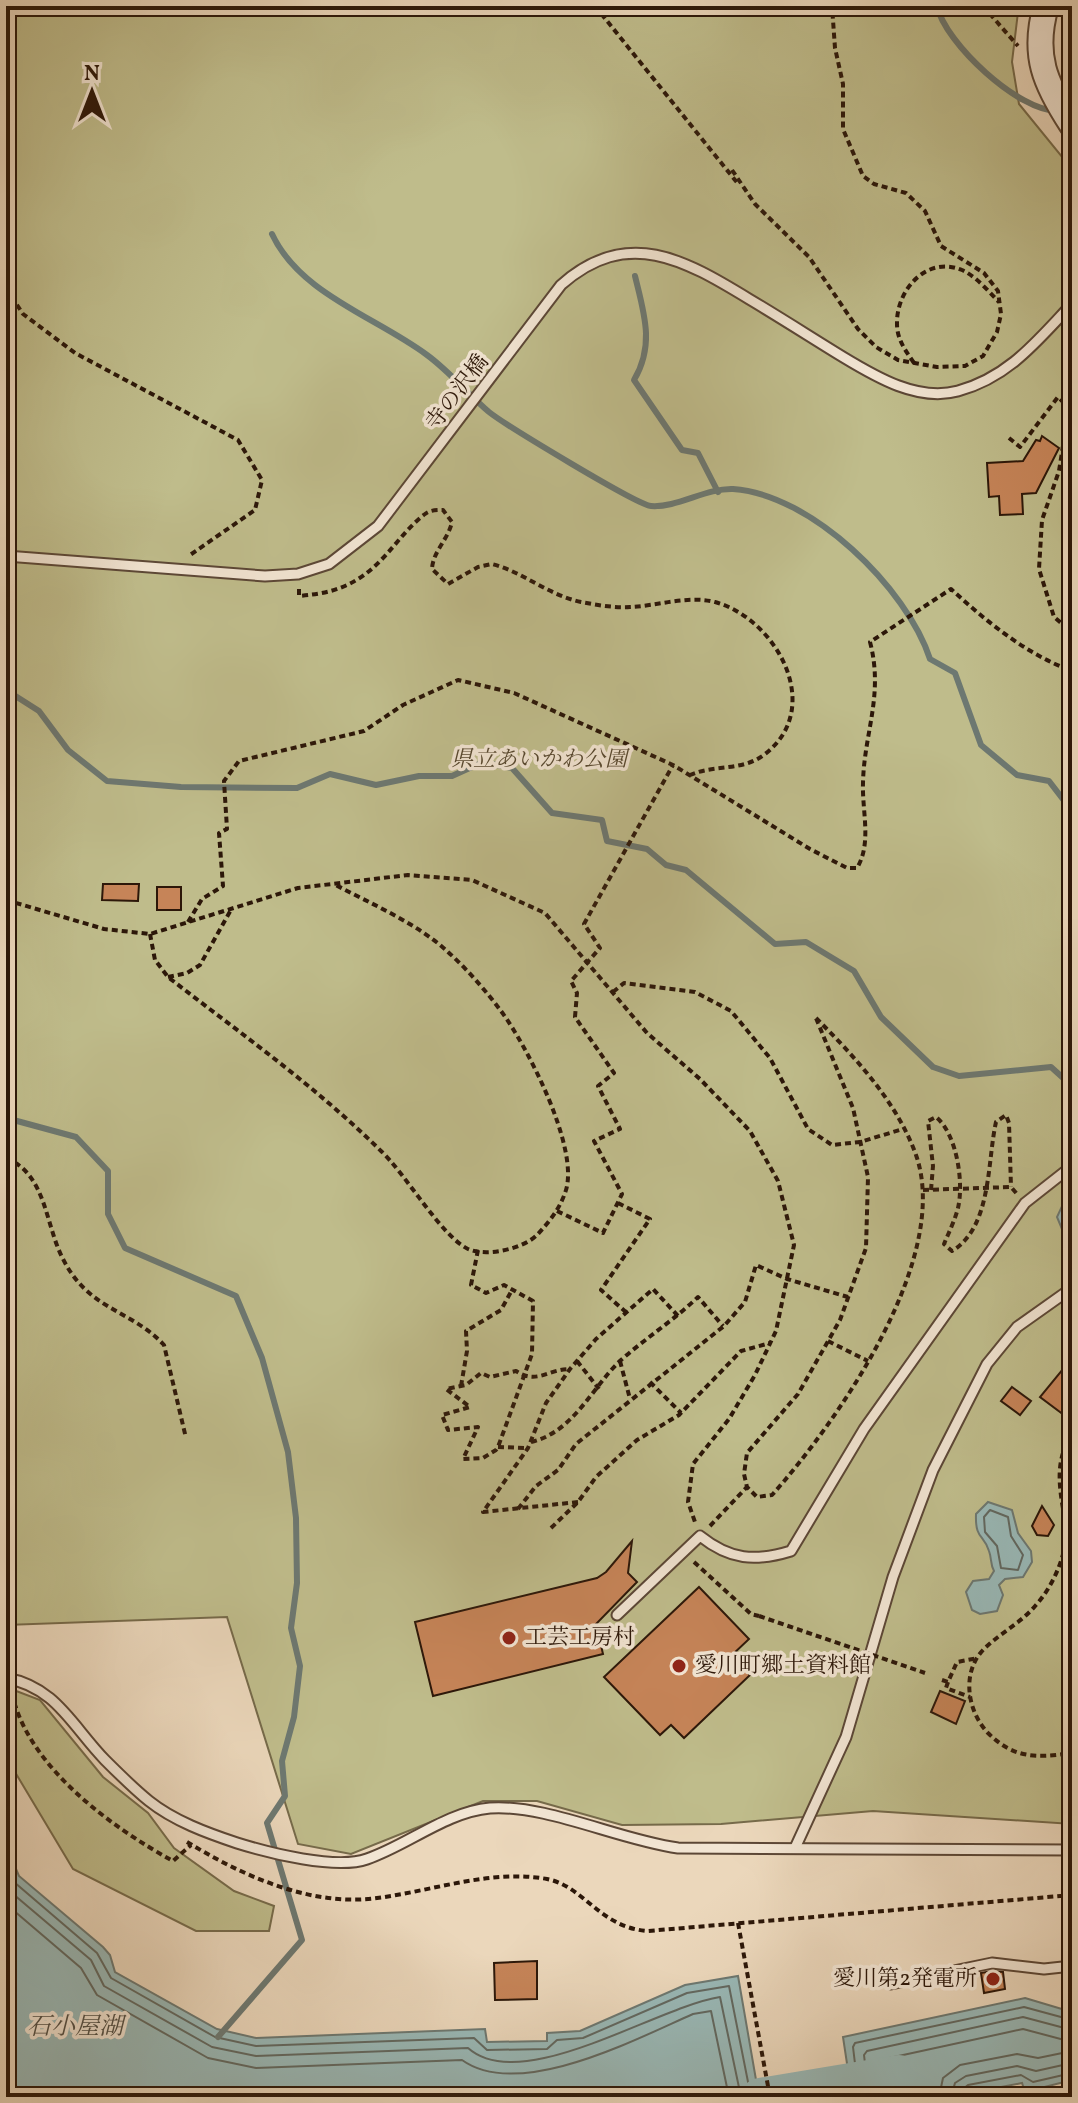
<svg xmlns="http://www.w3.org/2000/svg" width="1078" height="2103" font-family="Vollkorn,'Noto Serif JP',serif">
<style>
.green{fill:#bfbc8b;stroke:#766a4a;stroke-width:2}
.water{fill:#99b8b6;stroke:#6d7871;stroke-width:2}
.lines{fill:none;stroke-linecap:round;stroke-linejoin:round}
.shore{stroke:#626860;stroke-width:2}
.stream{stroke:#6d7871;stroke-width:6}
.river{stroke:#99b8b6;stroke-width:38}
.building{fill:#c68458;stroke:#2c1709;stroke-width:2}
.service-casing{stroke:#5c4736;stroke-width:13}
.tertiary-casing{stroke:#5c4736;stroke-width:28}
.path{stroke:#2c1709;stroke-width:4;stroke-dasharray:6 4;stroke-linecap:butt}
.service{stroke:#f2e5d3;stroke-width:9}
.tertiary{stroke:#f2e5d3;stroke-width:24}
.path-bridge{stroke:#2c1709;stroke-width:4;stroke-dasharray:6 4;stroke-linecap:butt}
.poi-dot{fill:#8f2418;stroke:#f2e5d3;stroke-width:3}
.labels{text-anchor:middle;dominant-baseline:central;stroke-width:7;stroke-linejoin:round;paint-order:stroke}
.street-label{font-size:22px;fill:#2c1709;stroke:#f2e5d3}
.park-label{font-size:22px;font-style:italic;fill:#584930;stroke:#f2e5d3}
.poi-label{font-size:22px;fill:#2c1709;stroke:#f2e5d3;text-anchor:start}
.water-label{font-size:24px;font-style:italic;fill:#524f46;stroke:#f2e5d3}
</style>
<rect width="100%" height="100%" fill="#ebd7bb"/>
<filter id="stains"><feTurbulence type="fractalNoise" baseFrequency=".0025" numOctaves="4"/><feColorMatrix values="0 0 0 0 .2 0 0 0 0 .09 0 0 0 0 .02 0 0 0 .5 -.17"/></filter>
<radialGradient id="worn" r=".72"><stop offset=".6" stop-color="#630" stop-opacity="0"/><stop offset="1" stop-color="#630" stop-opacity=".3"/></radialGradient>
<!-- green -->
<g class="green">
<polygon points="6,6 1024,6 1018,12 1012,62 1019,104 1072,169 1072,1824 873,1811 721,1824 622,1825 537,1801 483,1801 351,1854 298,1844 227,1617 6,1625"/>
<polygon points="11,1689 40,1700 103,1777 148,1813 174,1848 234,1891 274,1906 269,1931 196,1931 73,1869 6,1757 6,1692"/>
</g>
<!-- water -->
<g class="water">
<polygon points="1072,1202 1072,1231 1062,1229 1057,1217 1063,1204"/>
<path d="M988,1502l24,8 6,23 13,18 1,11 -9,15 -18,2 -6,6 4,10 -6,16 -17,3 -8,-4 -6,-18 7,-11 16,-2 5,-8c-4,-7 -2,-12 -5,-20 -5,-17 -14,-11 -13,-37z"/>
<polygon points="6,1833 10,1855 19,1876 103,1947 110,1955 115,1972 217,2029 256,2038 485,2029 487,2042 547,2041 547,2033 580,2031 685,1985 738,1976 759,2097 6,2097"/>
<polygon points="1025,1998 1072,2012 1072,2080 1025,2092 1022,2083 949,2097 852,2097 843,2037"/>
</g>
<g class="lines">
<!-- shore -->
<g class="shore">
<polygon points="990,1510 1008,1517 1011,1536 1023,1555 1018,1570 1001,1568 997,1546 985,1532 984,1517"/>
<polyline points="6,1869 14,1882 97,1953 111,1978 215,2037 256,2046 474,2038 487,2050 547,2049 557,2040 583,2038 687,1993 729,1986 751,2097"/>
<path d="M6,1888l85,72 13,26 108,61 44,9 212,-8c54,48 188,-41 252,-51l21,100"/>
<path d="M6,1904l75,64 16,27 111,63 48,10 206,-8c57,41 174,-21 231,-46l18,-3 18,86"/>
<polyline points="859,2097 853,2047 855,2043 1024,2007 1072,2020"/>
<polyline points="869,2097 864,2055 867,2051 1023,2017 1072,2030"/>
<polyline points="881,2097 877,2064 880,2060 1023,2029 1072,2042"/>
<polyline points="939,2097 943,2078 960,2065 1017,2054 1038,2058 1072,2051"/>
<polyline points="951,2097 955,2083 966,2076 1017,2066 1036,2071 1072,2063"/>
<polyline points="961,2097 962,2090 968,2085 1021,2075 1033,2082 1072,2073"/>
</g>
<!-- stream -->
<g class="stream">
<path d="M937,6c8,37 82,106 121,105"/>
<path d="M272,234c28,60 104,83 155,121 22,16 41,39 62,57 15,12 148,93 162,94 26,2 55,-18 82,-17 78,5 174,99 197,170l25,14 26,72 36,30 32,6 23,30"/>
<path d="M635,276c9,37 20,69 -1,104l48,70 16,3 20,39"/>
<polyline points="6,690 39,711 68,750 107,781 181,787 297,788 330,774 376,785 419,776 452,776 483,762 512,768 552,813 602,820 607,841 647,849 666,865 686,870 775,944 806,942 854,971 881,1017 933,1067 959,1076 1051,1067 1072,1086"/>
<polyline points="6,1118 76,1137 108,1171 108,1214 125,1248 236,1296 262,1358 288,1452 296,1518 297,1583 291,1628 300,1666 294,1717 282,1761 285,1796 267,1823 302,1940 218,2037"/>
</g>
<!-- river -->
<polyline class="river" points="760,2097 899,2074"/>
</g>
<!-- building -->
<g class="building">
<polygon points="1042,436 1059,448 1036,493 1022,494 1023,514 1000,515 999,496 989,497 987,463 1023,461 1036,440 1040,441"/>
<polygon points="103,884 139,884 138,901 102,900"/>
<rect x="157" y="887" width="24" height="23"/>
<polygon points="1072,1358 1072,1421 1040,1397"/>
<polygon points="1012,1387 1031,1401 1020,1415 1001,1401"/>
<polygon points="1042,1506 1054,1525 1048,1536 1037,1535 1032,1526"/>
<polygon points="632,1541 628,1573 637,1582 596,1624 603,1654 433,1696 415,1622 597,1578 606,1572"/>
<polygon points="699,1587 749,1639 731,1656 750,1675 684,1738 671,1725 660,1735 604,1677"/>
<polygon points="940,1691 965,1701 956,1724 931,1712"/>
<polygon points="537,1961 537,1999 495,2000 494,1963"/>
<polygon points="992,1971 1003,1972 1005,1989 984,1993 981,1973"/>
</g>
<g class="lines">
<defs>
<g id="service">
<path d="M6,556l259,20 33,-2 31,-10 49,-38 183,-241c66,-59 124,-25 188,14 32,19 63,39 94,58 33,20 75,45 115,34 51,-14 79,-50 114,-87"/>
<path d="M617,1615l83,-79c30,24 55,26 91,15l73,-122 161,-226 47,-37"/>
<path d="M6,1678c50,9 66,48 99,82 14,14 29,29 44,41 25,20 58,32 88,42 32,10 99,27 130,16 41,-14 79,-47 123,-51 56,-4 129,32 188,40l394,2"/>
<polyline points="795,1848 846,1737 893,1577 933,1470 987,1364 1017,1327 1072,1288"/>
<polyline points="891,1984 992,1963 1044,1969 1072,1966"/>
</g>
<path id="tertiary" d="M1046,6c-14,49 -1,78 26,119"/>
</defs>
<!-- service casing -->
<use href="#service" class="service-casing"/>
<!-- tertiary casing -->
<use href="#tertiary" class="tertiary-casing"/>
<!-- path -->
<g class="path">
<polyline points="595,6 739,185"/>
<polyline points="983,6 1018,46"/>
<polyline points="732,170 755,204 809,257 858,329 876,347 898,360 937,367 965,366 983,356 997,332 1001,314 998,291 984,273 941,246 925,211 906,193 874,184 863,176 843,129 843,84 835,48 832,6"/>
<polyline points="6,288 23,314 75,353 238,440 262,480 255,510 190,555"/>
<path d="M914,363c-9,-13 -17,-24 -17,-39 -1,-33 29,-69 65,-54 15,7 26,21 37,32"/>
<polyline points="1009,438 1020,447 1058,397 1069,408 1059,471 1042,520 1039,569 1054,617 1072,632"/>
<path d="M299,589v7c22,-2 40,-5 59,-17 29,-18 42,-46 67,-65 5,-4 12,-4 18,-4l9,12c-4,18 -19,29 -20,47l16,15 30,-17 14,-3c31,8 56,31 89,38 16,3 33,6 49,5 27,-1 58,-12 85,-5 62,17 110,106 50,152 -23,18 -50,10 -75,21"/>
<polyline points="6,900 104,929 150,934 298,888 408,875 472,880 545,913 647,1033 700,1079 750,1131 778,1181 794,1245 776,1331 755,1375 729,1419 693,1464 688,1502 695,1522"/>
<path d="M188,922l14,-23 21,-13 -4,-53 8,-4 -3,-48 15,-20 125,-30 39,-26 55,-25 56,13 159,72 137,84 37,19h10c15,-25 5,-56 6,-85 1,-50 21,-88 7,-141l81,-53c36,33 75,65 121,82"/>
<path d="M150,934l5,26 13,17c72,56 147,109 212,173 26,24 61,86 88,99 18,8 55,0 69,-14 12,-13 23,-26 29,-45 13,-43 -39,-144 -65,-179 -15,-20 -34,-42 -53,-59 -31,-29 -77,-48 -114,-68"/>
<polyline points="168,977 187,973 200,965 232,908"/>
<polyline points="613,992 624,983 695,992 731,1011 770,1058 808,1129 832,1145 860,1142 903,1129"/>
<path d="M816,1018c39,39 81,84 100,137 36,103 -78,266 -144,340l-15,2 -10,-10 -3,-13 3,-21 51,-59 42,-74 26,-72 2,-71 -15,-69z"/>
<path d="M6,1158c40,16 39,65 56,99 26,54 69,52 102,88l22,93"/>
<polyline points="923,1190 1011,1187 1017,1194"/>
<path d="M931,1190l2,-24 -5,-45 8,-4c21,17 28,66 22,91 -3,12 -9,24 -14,36l8,7c40,-24 35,-89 44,-129l10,-7 3,8 2,64"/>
<polyline points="618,1203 650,1219 601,1290 628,1314"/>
<polyline points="557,1211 603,1233 622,1194 594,1141 620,1129 598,1086 614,1073 575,1017 577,993 571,981 600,948 584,924 673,765"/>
<path d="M478,1250l-7,35 15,8 18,-8 29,16 -1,53 -34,93 -2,3 -13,8 -20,1 15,-32 -30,3 -6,-15 28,-8 -24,-18 20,-4 15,-12 9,4 26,-6c21,14 32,-2 54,-2"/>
<polyline points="828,1341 868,1361"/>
<polyline points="577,1361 599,1389"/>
<polyline points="620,1361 630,1399"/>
<polyline points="650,1382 681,1413"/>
<polyline points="461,1386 467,1351 466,1331 501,1310 512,1290"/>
<path d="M1072,1435c-21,29 -10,64 -5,97l5,-4"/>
<path d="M531,1442c43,-10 61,-55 90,-82 25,-22 53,-40 77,-63l25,29"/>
<polyline points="498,1447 527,1448"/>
<polyline points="578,1502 483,1512 528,1448 546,1403 570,1369 596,1339 653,1289 678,1316"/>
<polyline points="518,1509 536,1486 558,1470 576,1444 724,1326 745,1302 756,1265 787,1279 848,1297"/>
<polyline points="710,1526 747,1487"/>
<polyline points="551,1528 578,1502 596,1477 637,1440 679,1415 741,1351 770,1343"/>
<path d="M1067,1532c-2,26 -14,54 -31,73 -15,18 -36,28 -52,44 -23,23 -17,62 4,84 26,26 49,25 84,20"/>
<polyline points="694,1562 751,1614 759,1616"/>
<polyline points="942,1680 948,1682 957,1662 978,1658"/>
<polyline points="948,1682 946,1688 970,1697"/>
<path d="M12,1693c15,73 99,134 161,168l18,-16"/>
<path d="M187,1842c56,34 124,65 190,56 56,-7 113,-29 170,-19 37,7 53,49 101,52l424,-36"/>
<polyline points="738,1923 770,2097"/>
</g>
<!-- service -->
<use href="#service" class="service"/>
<!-- tertiary -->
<use href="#tertiary" class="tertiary"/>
<!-- path-bridge -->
<polyline class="path-bridge" points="759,1616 925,1673"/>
</g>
<!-- markers -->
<g class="poi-dot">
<circle cx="509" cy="1638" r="8"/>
<circle cx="679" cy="1666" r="8"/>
<circle cx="993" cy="1979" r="8"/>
</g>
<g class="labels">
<!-- street labels -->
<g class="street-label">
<text transform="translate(458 393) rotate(-53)">寺の沢橋</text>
</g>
<!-- park labels -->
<g class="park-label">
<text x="539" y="760">県立あいかわ公園</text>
</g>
<!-- poi labels -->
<g class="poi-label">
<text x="525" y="1638">工芸工房村</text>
<text x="695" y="1666">愛川町郷土資料館</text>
<text x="977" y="1979" text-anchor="end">愛川第2発電所</text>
</g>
<!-- water labels -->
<g class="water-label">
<text x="75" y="2028">石小屋湖</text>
</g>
</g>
<!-- margin -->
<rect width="1078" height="2103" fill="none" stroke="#ebd7bb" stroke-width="32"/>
<rect x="8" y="8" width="1062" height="2087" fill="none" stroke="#2c1709" stroke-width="4"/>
<rect x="16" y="16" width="1046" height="2071" fill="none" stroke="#2c1709" stroke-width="2"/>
<!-- north arrow -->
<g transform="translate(92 92)" stroke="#f2e5d3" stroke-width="6" paint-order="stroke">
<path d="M0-6L14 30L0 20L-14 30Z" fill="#2c1709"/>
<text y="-12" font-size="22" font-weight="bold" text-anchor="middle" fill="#2c1709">N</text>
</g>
<rect width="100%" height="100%" filter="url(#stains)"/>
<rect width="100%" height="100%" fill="url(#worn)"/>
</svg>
